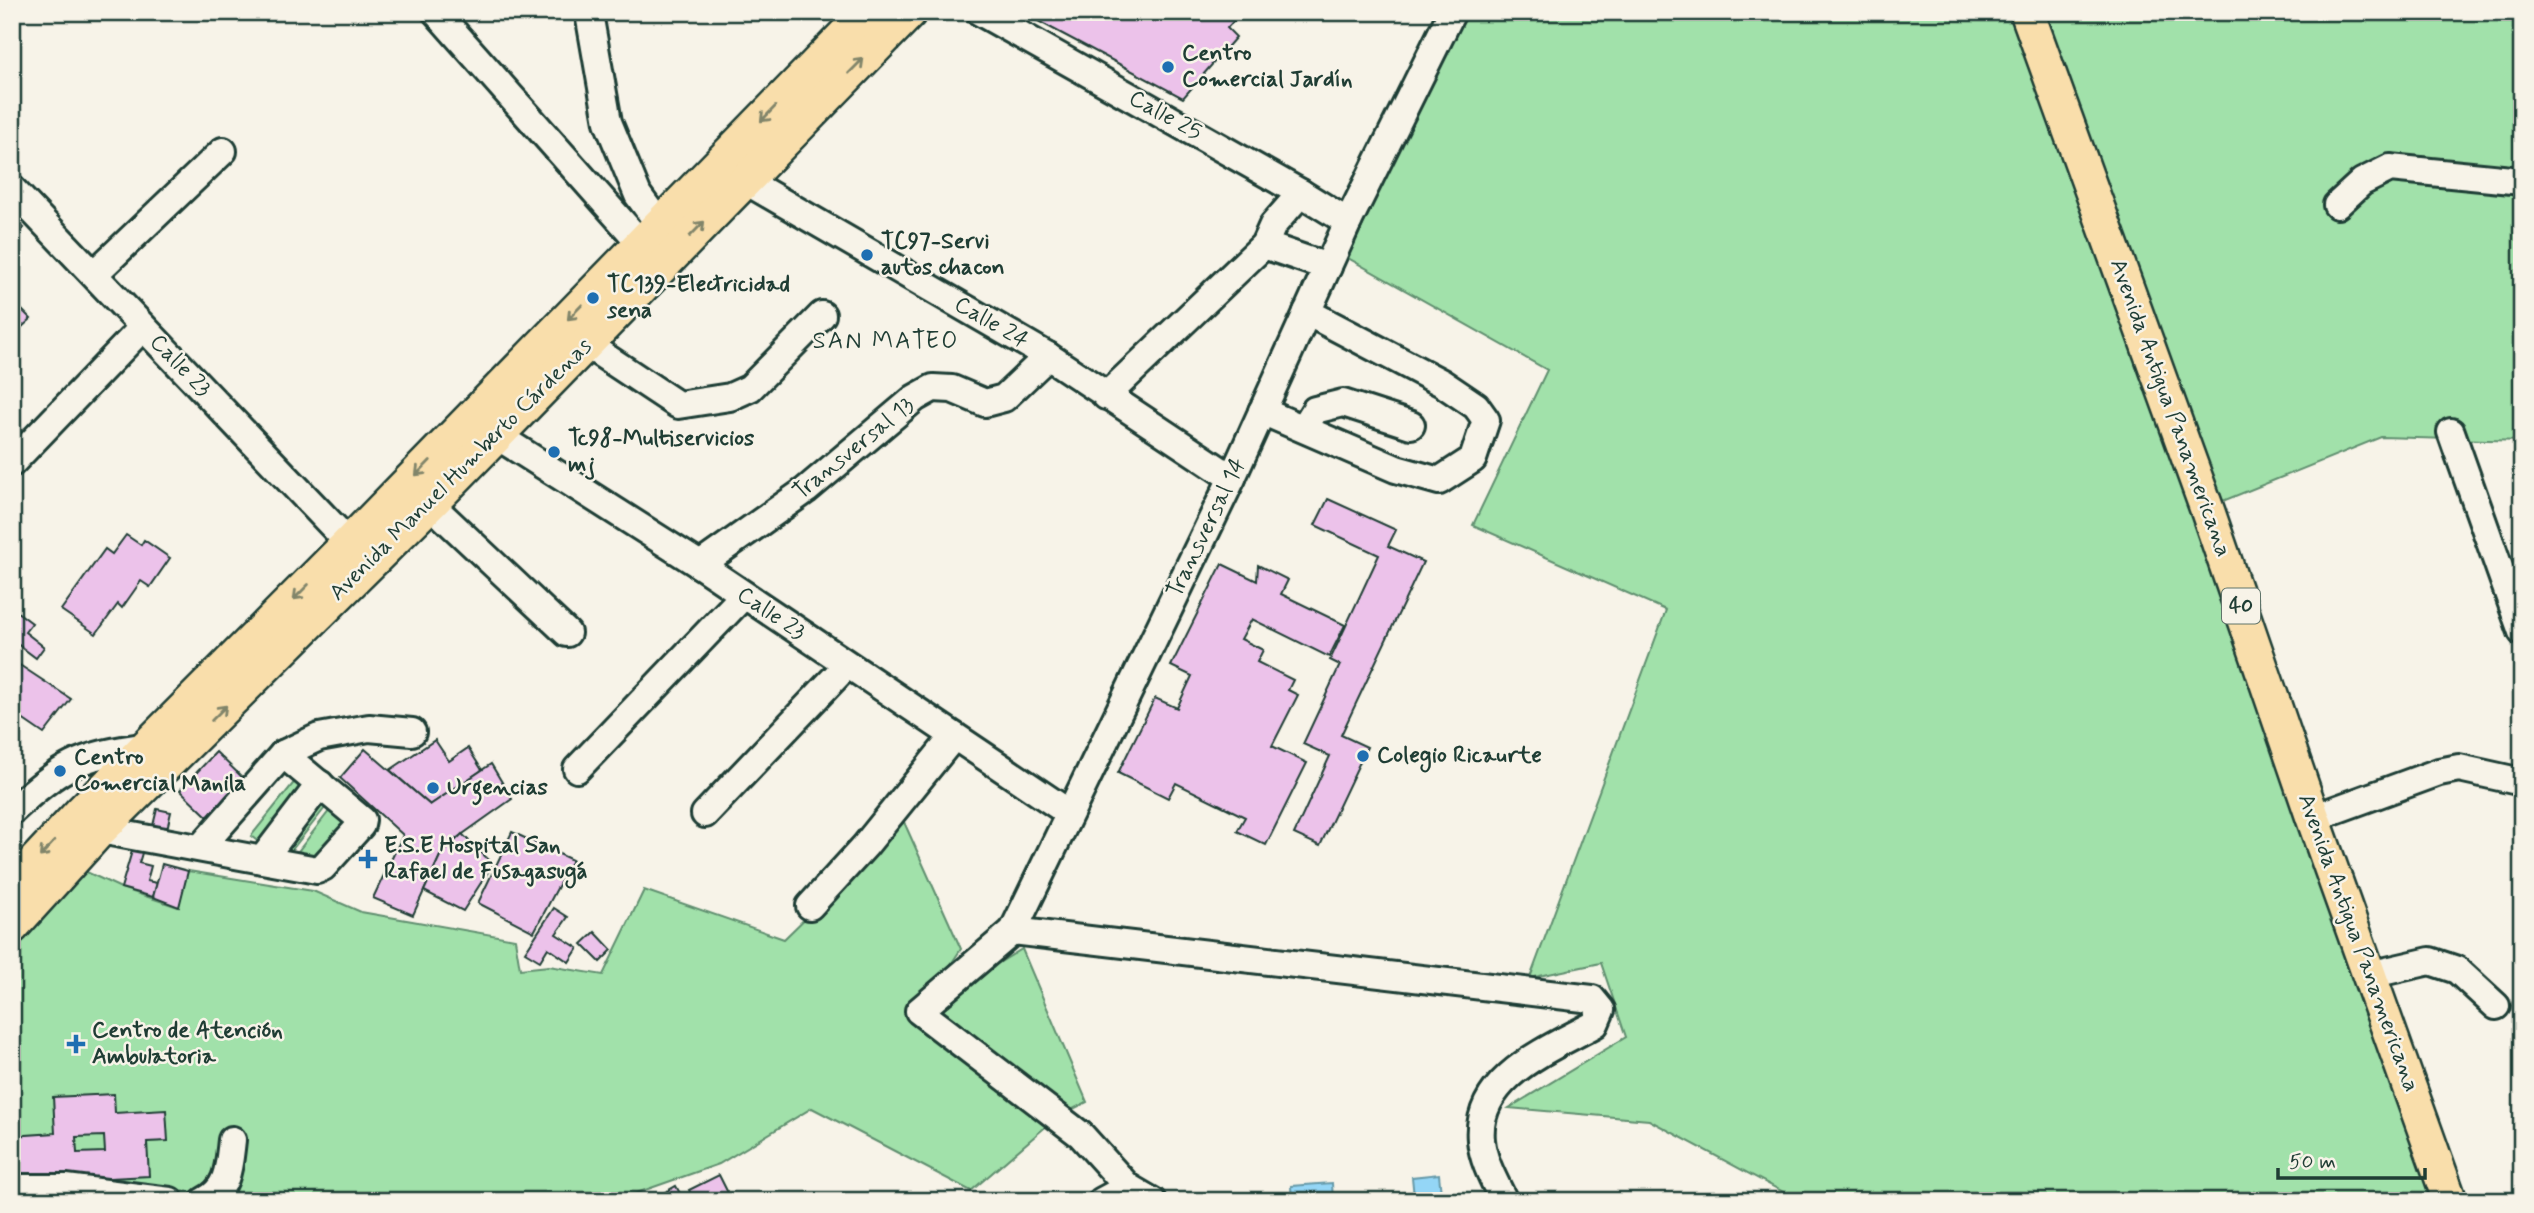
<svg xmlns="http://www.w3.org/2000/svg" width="2534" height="1213" font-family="Mynerve,sans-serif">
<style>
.green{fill:#a1e1aa;stroke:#608f6f;stroke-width:2}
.water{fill:#94d6f6;stroke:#6599a8;stroke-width:2}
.building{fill:#ecc2ea;stroke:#1f3d34;stroke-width:2;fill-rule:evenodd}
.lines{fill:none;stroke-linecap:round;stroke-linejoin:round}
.minor-casing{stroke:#1f3d34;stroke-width:32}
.major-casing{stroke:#1f3d34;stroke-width:38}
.minor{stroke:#f7f3e8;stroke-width:26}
.major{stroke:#f9deab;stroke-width:33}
.oneway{stroke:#81856a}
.poi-dot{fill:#1f6fb2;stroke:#f7f3e8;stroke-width:2.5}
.labels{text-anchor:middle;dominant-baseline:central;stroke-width:5;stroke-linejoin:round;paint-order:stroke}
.shield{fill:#f7f3e8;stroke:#60746a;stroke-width:2}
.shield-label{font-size:21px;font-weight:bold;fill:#1f3d34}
.poi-label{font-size:23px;font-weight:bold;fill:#1f3d34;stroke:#f7f3e8;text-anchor:start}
.street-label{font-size:23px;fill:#1f3d34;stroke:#f7f3e8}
.neighbourhood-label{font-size:24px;letter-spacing:2px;fill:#1f3d34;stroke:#f7f3e8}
</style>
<rect width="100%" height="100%" fill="#f7f3e8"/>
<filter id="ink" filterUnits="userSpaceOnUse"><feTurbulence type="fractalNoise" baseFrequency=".0143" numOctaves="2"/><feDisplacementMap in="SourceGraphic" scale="14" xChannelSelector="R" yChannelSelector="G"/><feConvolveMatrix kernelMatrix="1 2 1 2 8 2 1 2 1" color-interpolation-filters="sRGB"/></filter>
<g filter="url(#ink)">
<!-- green -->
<g class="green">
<polygon points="1460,12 2014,12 2438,1201 1800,1201 1649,1120 1509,1108 1626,1037 1601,963 1530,978 1666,610 1473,525 1547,370 1341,254"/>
<polygon points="2040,12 2522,12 2522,441 2381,437 2218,503"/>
<polygon points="300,775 332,799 283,861 251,836"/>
<polygon points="333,806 347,821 319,860 296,854"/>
<polygon points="904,822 961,949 927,1000 931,1004 1022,949 1087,1102 1057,1117 971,1191 812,1108 719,1164 614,1201 541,1201 524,1198 502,1201 12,1201 12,944 28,921 78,868 121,888 178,907 188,871 313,891 361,912 515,939 520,969 549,966 603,975 644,890 784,939"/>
</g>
<!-- water -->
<g class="water">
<polygon points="1439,1174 1441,1194 1414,1197 1412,1177"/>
<polygon points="1332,1183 1333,1201 1292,1201 1291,1186"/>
</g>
<!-- building -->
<g class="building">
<polygon points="1242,12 1227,28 1236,37 1183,98 1023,13"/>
<polygon points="12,216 24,228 12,239"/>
<polygon points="12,300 31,319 12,336"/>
<polygon points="1328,499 1396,530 1388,546 1423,562 1341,735 1367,747 1320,846 1294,834 1330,756 1303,744 1340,665 1330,660 1379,555 1315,525"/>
<polygon points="126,535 141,545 144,540 170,558 150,587 141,581 122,608 118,604 96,634 61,610 105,549 112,554"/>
<polygon points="1222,564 1257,581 1258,565 1288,580 1281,594 1345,625 1329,657 1252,619 1241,639 1263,650 1257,662 1293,680 1288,690 1298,695 1272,746 1307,763 1266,845 1237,831 1245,817 1176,783 1168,798 1118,773 1155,698 1177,708 1192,676 1171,666"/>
<polygon points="12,608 32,623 25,632 44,647 36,658 12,640"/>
<polygon points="12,660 71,699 44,734 12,712"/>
<polygon points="435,740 449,761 468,748 482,770 430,805 390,770"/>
<polygon points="365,749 430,805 491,764 512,799 453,841 440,856 413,915 373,898 403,835 340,778"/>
<polygon points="216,752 244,779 208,817 180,790"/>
<polygon points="157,809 171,812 165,838 151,834"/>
<polygon points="512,832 572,860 534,932 478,903"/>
<polygon points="462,834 493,864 463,911 424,891 440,856"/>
<polygon points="135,841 145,843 139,863 151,866 147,881 157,883 153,897 121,888"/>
<polygon points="162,864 188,871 179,907 153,897"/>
<polygon points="554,908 568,917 556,934 578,948 569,962 548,948 540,961 525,952"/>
<polygon points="595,932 612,950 600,962 582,944"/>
<path d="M114,1094l1,19 51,-3 2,31 -21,1 2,34 -137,7v-47l43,-3 -2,-36zM104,1136l1,16 -28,1 -1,-16z"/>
<polygon points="719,1175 732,1201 694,1201 689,1190"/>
<polygon points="676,1186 684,1201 656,1201 655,1198"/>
</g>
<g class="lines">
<defs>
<g id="minor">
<polyline points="436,12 653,257"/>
<polyline points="980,12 1301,193 1348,222"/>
<polyline points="590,19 608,122 638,195 660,225"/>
<polyline points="744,180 1048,356 1232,478"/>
<polyline points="12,189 349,543"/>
<polyline points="2337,205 2362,182 2390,168 2522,181"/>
<polyline points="1264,245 1328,267"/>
<polyline points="94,274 223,151"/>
<polyline points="586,344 678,405 730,397 750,388 822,315"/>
<polyline points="1106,396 1264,245 1273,225 1301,193"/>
<polyline points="1262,411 1396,469 1439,481 1473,459 1486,420 1476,406 1442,383 1307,312"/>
<polyline points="480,425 700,565 1069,813"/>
<polyline points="1304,428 1315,410 1343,403 1411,425"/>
<polyline points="2451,432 2522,632"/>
<polyline points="12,463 143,327"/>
<polyline points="430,504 567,633"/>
<polyline points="700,565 806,490 915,398 933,388 952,389 985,403 1004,398 1048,356"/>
<polyline points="577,769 743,596"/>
<path d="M12,811c45,-43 71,-58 134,-64"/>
<polyline points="705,814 847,665"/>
<polyline points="2313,818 2439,772 2459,768 2522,782"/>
<polyline points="89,821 100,830 317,870 323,867 361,825 362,820 283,754"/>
<polyline points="201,847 283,754 319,737 369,728 412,732"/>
<polyline points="262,860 320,784"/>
<polyline points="810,906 865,846 954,736"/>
<path d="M1013,931l579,68 9,11 -6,14c-45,25 -120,53 -114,116 2,22 14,42 23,61"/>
<polyline points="2369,975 2430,961 2457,970 2496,1006"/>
<polyline points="12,1188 66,1188 170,1201"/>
<path d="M204,1201c25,-12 25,-36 28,-61"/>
<polyline points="1102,1201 1128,1187"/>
<polyline points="1152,1201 1128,1187 1081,1135 919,1011 1013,931 1232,478 1348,222 1452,12"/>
</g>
<g id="major">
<polyline points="2027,12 2208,512 2313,818 2450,1201"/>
<polyline points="12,886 80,813 349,543 867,12"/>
<polyline points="12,927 100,830 430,504 910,12"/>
</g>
</defs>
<!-- minor casing -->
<use href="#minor" class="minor-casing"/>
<!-- major casing -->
<use href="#major" class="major-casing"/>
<!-- minor -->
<use href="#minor" class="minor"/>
<!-- major -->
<use href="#major" class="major"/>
</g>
<!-- one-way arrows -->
<defs><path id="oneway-shaft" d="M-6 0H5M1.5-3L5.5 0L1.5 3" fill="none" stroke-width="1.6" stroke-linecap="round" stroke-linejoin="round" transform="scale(1.75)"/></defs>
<g class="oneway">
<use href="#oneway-shaft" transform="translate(856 66) rotate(-45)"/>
<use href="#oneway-shaft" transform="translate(768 114) rotate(134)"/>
<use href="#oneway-shaft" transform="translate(697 229) rotate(-46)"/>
<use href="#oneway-shaft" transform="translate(575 312) rotate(134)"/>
<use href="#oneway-shaft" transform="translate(423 468) rotate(134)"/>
<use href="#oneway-shaft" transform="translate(301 592) rotate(135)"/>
<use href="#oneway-shaft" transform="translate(219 713) rotate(-45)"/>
<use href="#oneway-shaft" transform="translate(47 849) rotate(133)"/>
</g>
</g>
<!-- markers -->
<g class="poi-dot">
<circle cx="1168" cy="67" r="7"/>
<circle cx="867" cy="255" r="7"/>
<circle cx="593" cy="298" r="7"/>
<circle cx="554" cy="452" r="7"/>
<circle cx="1363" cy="756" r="7"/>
<circle cx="60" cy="771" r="7"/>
<circle cx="433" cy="788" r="7"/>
<path d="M364.5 848.5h7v7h7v7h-7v7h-7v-7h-7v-7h7z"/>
<path d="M72.5 1033.5h7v7h7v7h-7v7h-7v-7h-7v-7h7z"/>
</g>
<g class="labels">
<!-- shield labels -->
<rect class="shield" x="2222" y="588.5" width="38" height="35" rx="5"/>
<g class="shield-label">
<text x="2241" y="606">40</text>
</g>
<!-- poi labels -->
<g class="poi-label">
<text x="1182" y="54">Centro<tspan x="1182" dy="26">Comercial Jardín</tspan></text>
<text x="881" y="242">TC97-Servi<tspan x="881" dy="26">autos chacon</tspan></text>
<text x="607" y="285">TC139-Electricidad<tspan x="607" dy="26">sena</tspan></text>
<text x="568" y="439">Tc98-Multiservicios<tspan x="568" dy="26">mj</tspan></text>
<text x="1377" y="756">Colegio Ricaurte</text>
<text x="74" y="758">Centro<tspan x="74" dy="26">Comercial Manila</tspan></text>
<text x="447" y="788">Urgencias</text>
<text x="384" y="846">E.S.E Hospital San<tspan x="384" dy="26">Rafael de Fusagasugá</tspan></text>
<text x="92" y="1031">Centro de Atención<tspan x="92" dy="26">Ambulatoria</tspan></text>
</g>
<!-- street labels -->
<g class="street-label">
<text transform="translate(1165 116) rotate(29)">Calle 25</text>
<text transform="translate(991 323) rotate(30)">Calle 24</text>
<text transform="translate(180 366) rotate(46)">Calle 23</text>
<text transform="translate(2170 408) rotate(70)">Avenida Antigua Panamericana</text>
<text transform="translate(854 449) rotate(-39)">Transversal 13</text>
<text transform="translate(461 470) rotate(-45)">Avenida Manuel Humberto Cárdenas</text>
<text transform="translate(1207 528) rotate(-64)">Transversal 14</text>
<text transform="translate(771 614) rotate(34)">Calle 23</text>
<text transform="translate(2358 943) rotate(70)">Avenida Antigua Panamericana</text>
</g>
<!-- neighbourhood labels -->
<g class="neighbourhood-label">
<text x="886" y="341">SAN MATEO</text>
</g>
</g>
<!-- margin -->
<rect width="2534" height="1213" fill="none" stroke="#f7f3e8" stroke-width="42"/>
<rect x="21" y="21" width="2492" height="1171" fill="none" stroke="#1f3d34" stroke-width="2.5" filter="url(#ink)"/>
<!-- scale -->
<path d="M2278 1168v10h147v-10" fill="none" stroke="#1f3d34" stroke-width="3.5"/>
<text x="2289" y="1168" font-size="21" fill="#1f3d34" stroke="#f7f3e8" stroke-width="5" paint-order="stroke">50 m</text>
</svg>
